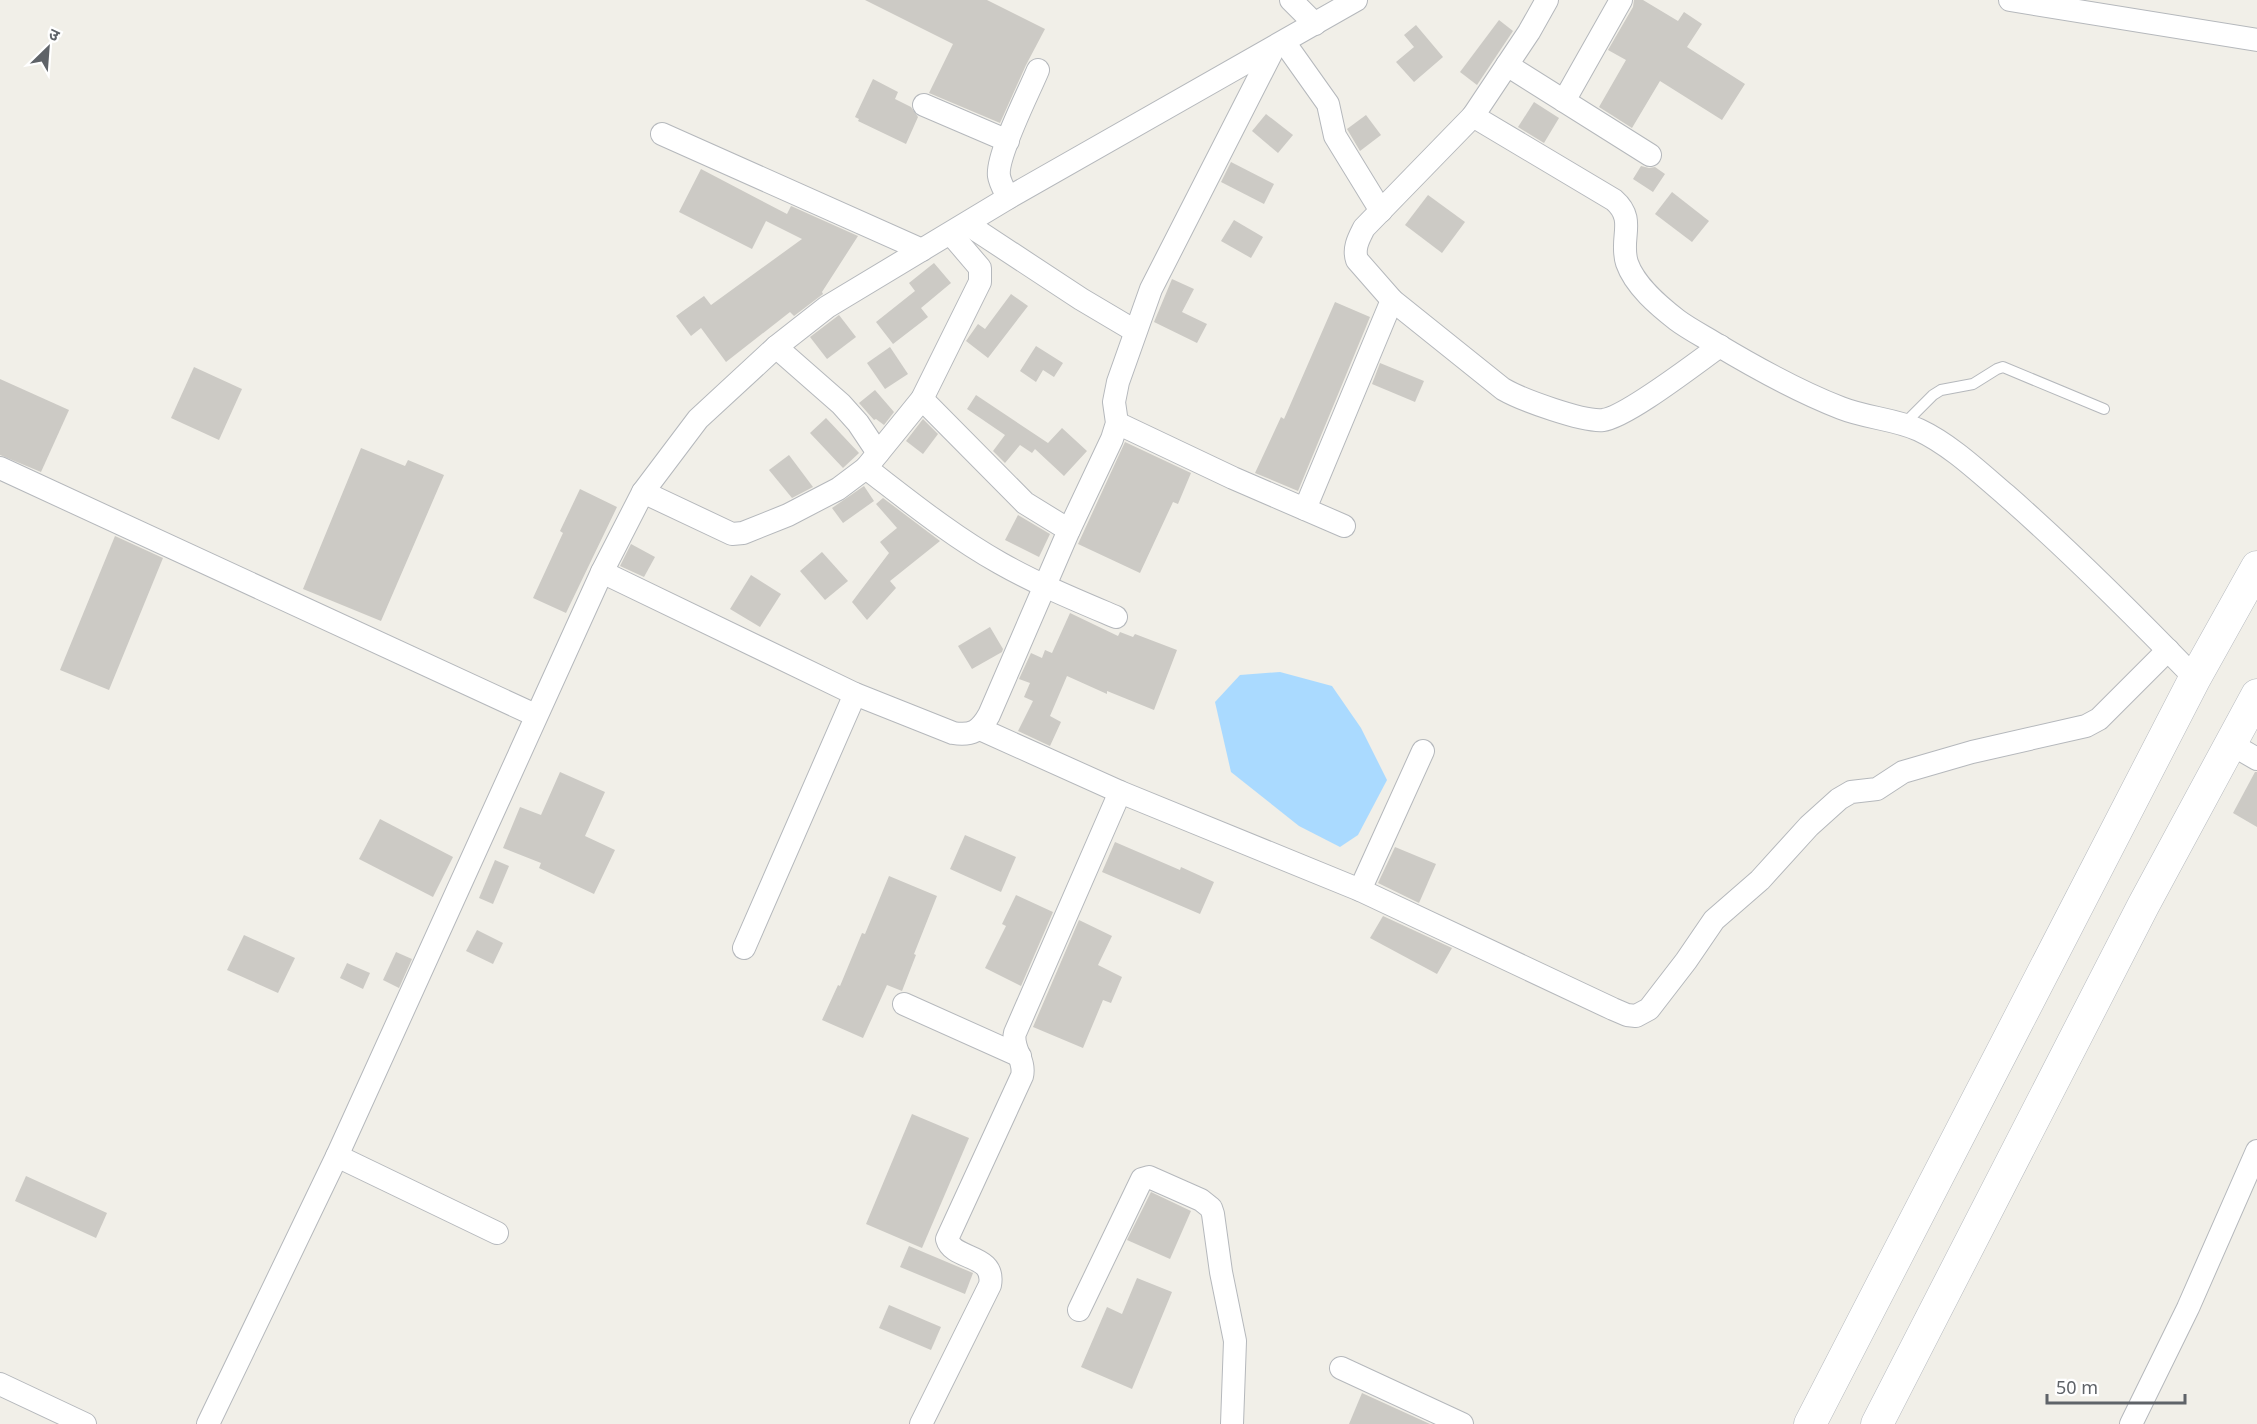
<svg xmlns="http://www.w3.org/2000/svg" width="2257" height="1424" font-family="'Noto Sans','Noto Sans Devanagari',sans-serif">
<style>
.water{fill:#aadaff}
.building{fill:#cccac5}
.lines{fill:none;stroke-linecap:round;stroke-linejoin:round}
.lane-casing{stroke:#b5b8bc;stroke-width:12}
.street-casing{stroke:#b5b8bc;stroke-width:24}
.secondary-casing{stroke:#b6babf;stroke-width:33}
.lane{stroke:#fff;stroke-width:10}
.street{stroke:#fff;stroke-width:22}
.secondary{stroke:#fff;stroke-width:32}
</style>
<rect width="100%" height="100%" fill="#f1efe8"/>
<!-- water -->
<polygon class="water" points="1280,672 1332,686 1361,728 1387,780 1358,835 1340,847 1299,826 1231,772 1215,702 1240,675"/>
<!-- building -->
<g class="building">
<polygon points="865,0 987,0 1045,29 1026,65 1000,123 929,93 953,44"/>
<polygon points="1634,0 1643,0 1678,21 1684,12 1702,24 1687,47 1745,84 1722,120 1660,81 1632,128 1599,107 1626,60 1608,50 1633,7"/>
<polygon points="1499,20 1513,31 1477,85 1460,72"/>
<polygon points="1416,25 1443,57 1414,82 1396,62 1414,47 1404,35"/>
<polygon points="873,79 898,92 895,99 911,107 918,117 906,144 858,121 859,119 855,117"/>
<polygon points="1534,102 1559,118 1544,143 1518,127"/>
<polygon points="1266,114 1293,135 1278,153 1252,131"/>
<polygon points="1366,115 1381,135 1360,151 1347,129"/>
<polygon points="1231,162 1274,184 1264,204 1221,182"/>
<polygon points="1641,166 1649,168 1655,167 1665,174 1653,192 1633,179"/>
<polygon points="701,169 787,214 791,206 858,236 822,292 823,294 794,316 790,312 726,362 701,328 691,336 676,316 704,296 711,305 802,239 766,221 752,249 679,212"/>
<polygon points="1672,192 1709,221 1692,242 1655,214"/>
<polygon points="1428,195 1465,222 1442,253 1405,225"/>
<polygon points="1234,220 1263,237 1251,258 1221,241"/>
<polygon points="934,263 951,283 921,308 928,317 893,344 876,322 915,291 909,283"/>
<polygon points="1172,279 1194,289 1182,312 1207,324 1197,343 1154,322"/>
<polygon points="1011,294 1028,306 988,358 966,341 978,324 985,329"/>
<polygon points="1335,302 1370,317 1298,491 1255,473 1281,417 1284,419"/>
<polygon points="839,315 856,337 827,359 810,337"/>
<polygon points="1036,346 1063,363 1054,377 1043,370 1036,382 1020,371"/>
<polygon points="890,347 908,374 885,389 867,363"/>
<polygon points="1380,363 1424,381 1415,402 1372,384"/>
<polygon points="194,367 242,389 219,440 171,418"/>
<polygon points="0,379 69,410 41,472 0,455"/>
<polygon points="875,390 894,412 884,425 876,419 874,420 859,403"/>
<polygon points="976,395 1048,443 1062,428 1087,451 1064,476 1035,449 1032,453 1020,445 1005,463 993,451 1005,435 967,409"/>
<polygon points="826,418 859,453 843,468 810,433"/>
<polygon points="923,419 938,434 923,454 906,441"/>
<polygon points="1125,442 1191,473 1178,504 1173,502 1140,573 1078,544"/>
<polygon points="361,448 405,466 408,460 444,475 381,621 303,589"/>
<polygon points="789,455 813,487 792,498 769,470"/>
<polygon points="864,486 874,501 843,523 832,508"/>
<polygon points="580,489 617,507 566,613 533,598 563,533 560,531"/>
<polygon points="883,498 940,541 890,581 896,588 867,620 852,602 889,553 880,542 897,528 876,504"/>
<polygon points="1018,515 1050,534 1039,557 1005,540"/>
<polygon points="115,536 163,558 109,690 60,670"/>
<polygon points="631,544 655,557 644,577 620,566"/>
<polygon points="822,552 848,581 825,600 800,571"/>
<polygon points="751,575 781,594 760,627 730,609"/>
<polygon points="1070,613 1118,636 1120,632 1133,637 1135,634 1177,650 1154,710 1107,691 1107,694 1067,676 1050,716 1061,722 1050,746 1018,731 1033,701 1024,697 1030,683 1019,679 1031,653 1042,658 1045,650 1052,653"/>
<polygon points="990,627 1003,649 1002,652 972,669 958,646"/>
<polygon points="560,772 605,792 585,836 615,850 594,894 539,868 541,863 503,848 520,807 541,815"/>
<polygon points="2255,772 2257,772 2257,827 2233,813"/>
<polygon points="380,819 453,857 433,897 359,859"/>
<polygon points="965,835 1016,857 1001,892 950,869"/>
<polygon points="1115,842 1180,870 1181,867 1214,882 1200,914 1102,872"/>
<polygon points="1395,847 1436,864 1419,903 1378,883"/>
<polygon points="495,860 509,866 493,904 479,898"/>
<polygon points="889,876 937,896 914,954 916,955 902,991 887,985 863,1038 822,1020 838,985 840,986 862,933 865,934"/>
<polygon points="1016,895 1053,912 1021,986 985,968 1006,926 1002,924"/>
<polygon points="1383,916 1452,948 1437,974 1370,938"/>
<polygon points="1079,920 1112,936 1098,965 1122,977 1111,1003 1103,1000 1083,1048 1033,1027"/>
<polygon points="477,930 503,943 493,964 466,951"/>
<polygon points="244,935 295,958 278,993 227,970"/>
<polygon points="396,952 412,959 399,988 383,980"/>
<polygon points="347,963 370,973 363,989 340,978"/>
<polygon points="912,1114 969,1138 922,1248 866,1224"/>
<polygon points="26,1176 107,1213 96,1238 15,1201"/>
<polygon points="1151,1192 1191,1211 1170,1259 1127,1240"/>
<polygon points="909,1246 973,1273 965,1294 900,1267"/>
<polygon points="1137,1278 1172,1292 1132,1389 1081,1367 1107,1307 1122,1314"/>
<polygon points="889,1305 941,1327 931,1350 879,1328"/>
<polygon points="1362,1393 1430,1424 1349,1424"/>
</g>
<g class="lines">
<defs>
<polyline id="lane" points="1903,425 1933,395 1941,390 1973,384 1997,369 2003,367 2104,409"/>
<g id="street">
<polyline points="1291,0 1315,24"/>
<path d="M1547,0l-18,32 -56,84 -109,112c-5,10 -11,20 -7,32l35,40 111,89c19,11 80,33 100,31 24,-3 94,-58 117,-74"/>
<polyline points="2010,0 2257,40"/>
<polyline points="1284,42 1328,104 1335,136 1381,211"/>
<polyline points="1507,65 1650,155"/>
<polyline points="1564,101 1621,0"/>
<polyline points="924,105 1008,141"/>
<path d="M1473,116l141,84c23,20 5,38 13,63 8,23 32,43 50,57 12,9 26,16 39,24 40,24 81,47 125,64 25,10 54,11 78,22 32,15 61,43 87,65 66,58 128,120 189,183"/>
<polyline points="662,134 922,250"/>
<path d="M1008,198c-3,-7 -8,-15 -9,-22 -3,-20 30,-84 39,-106"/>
<polyline points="967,224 1081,299 1135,331"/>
<polyline points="776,347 841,404 858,423 878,453"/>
<polyline points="922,399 1025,503 1069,530"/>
<polyline points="1117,423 1233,478 1344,526"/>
<polyline points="0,468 535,715"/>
<path d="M866,468c43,33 86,68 134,95 37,21 76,37 116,54"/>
<polyline points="643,492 732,534 743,533 788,515 838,489 866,468 922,399 980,282 980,268 951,234"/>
<polyline points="1305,509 1392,300"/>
<path d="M602,572l253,122 98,39c19,3 27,-2 36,-18l80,-185 43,-91 5,-16 -3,-21 4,-20 33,-93 123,-241"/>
<polyline points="980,729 1120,792 1360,890 1613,1009 1627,1015 1636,1016 1649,1009 1686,961 1714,920 1760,880 1809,826 1839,799 1851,792 1877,789 1903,772 1972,752 2086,726 2099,719 2168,650"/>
<polyline points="2231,744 2257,759"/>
<polyline points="1360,890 1423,751"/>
<polyline points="744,948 855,694"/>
<polyline points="904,1004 1020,1056"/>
<polyline points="337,1156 497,1233"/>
<polyline points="1079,1310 1142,1179 1149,1177 1201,1200 1211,1208 1213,1214 1221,1272 1235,1341 1232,1424"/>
<polyline points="1341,1368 1462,1424"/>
<polyline points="0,1384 85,1424"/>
<polyline points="208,1424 337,1156 602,572 643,492 698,419 776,347 827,307 1008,198 1356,0"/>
<path d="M921,1424l69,-139c6,-32 -37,-24 -43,-46l75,-163c4,-16 -11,-28 -7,-43l105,-241"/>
<polyline points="2131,1424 2188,1308 2257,1151"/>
</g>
<g id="secondary">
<polyline points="1810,1424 2195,678 2257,567"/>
<polyline points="1877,1424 2143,906 2257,695"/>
</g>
</defs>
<!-- lane casing -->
<use href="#lane" class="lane-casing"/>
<!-- street casing -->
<use href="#street" class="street-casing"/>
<!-- secondary casing -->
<use href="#secondary" class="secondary-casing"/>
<!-- lane -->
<use href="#lane" class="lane"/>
<!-- street -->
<use href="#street" class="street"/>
<!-- secondary -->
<use href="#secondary" class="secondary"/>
</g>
<!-- north arrow -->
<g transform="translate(48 48) rotate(25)" stroke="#ffffff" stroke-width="4.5" paint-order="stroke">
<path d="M0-4.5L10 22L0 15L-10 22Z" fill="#5f6368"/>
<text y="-9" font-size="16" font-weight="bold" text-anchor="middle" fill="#5f6368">उ</text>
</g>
<!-- scale -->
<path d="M2047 1394v9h138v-9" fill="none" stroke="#5f6368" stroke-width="3"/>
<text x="2056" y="1394" font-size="18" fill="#5f6368" stroke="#ffffff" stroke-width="4.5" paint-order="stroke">50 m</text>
</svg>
